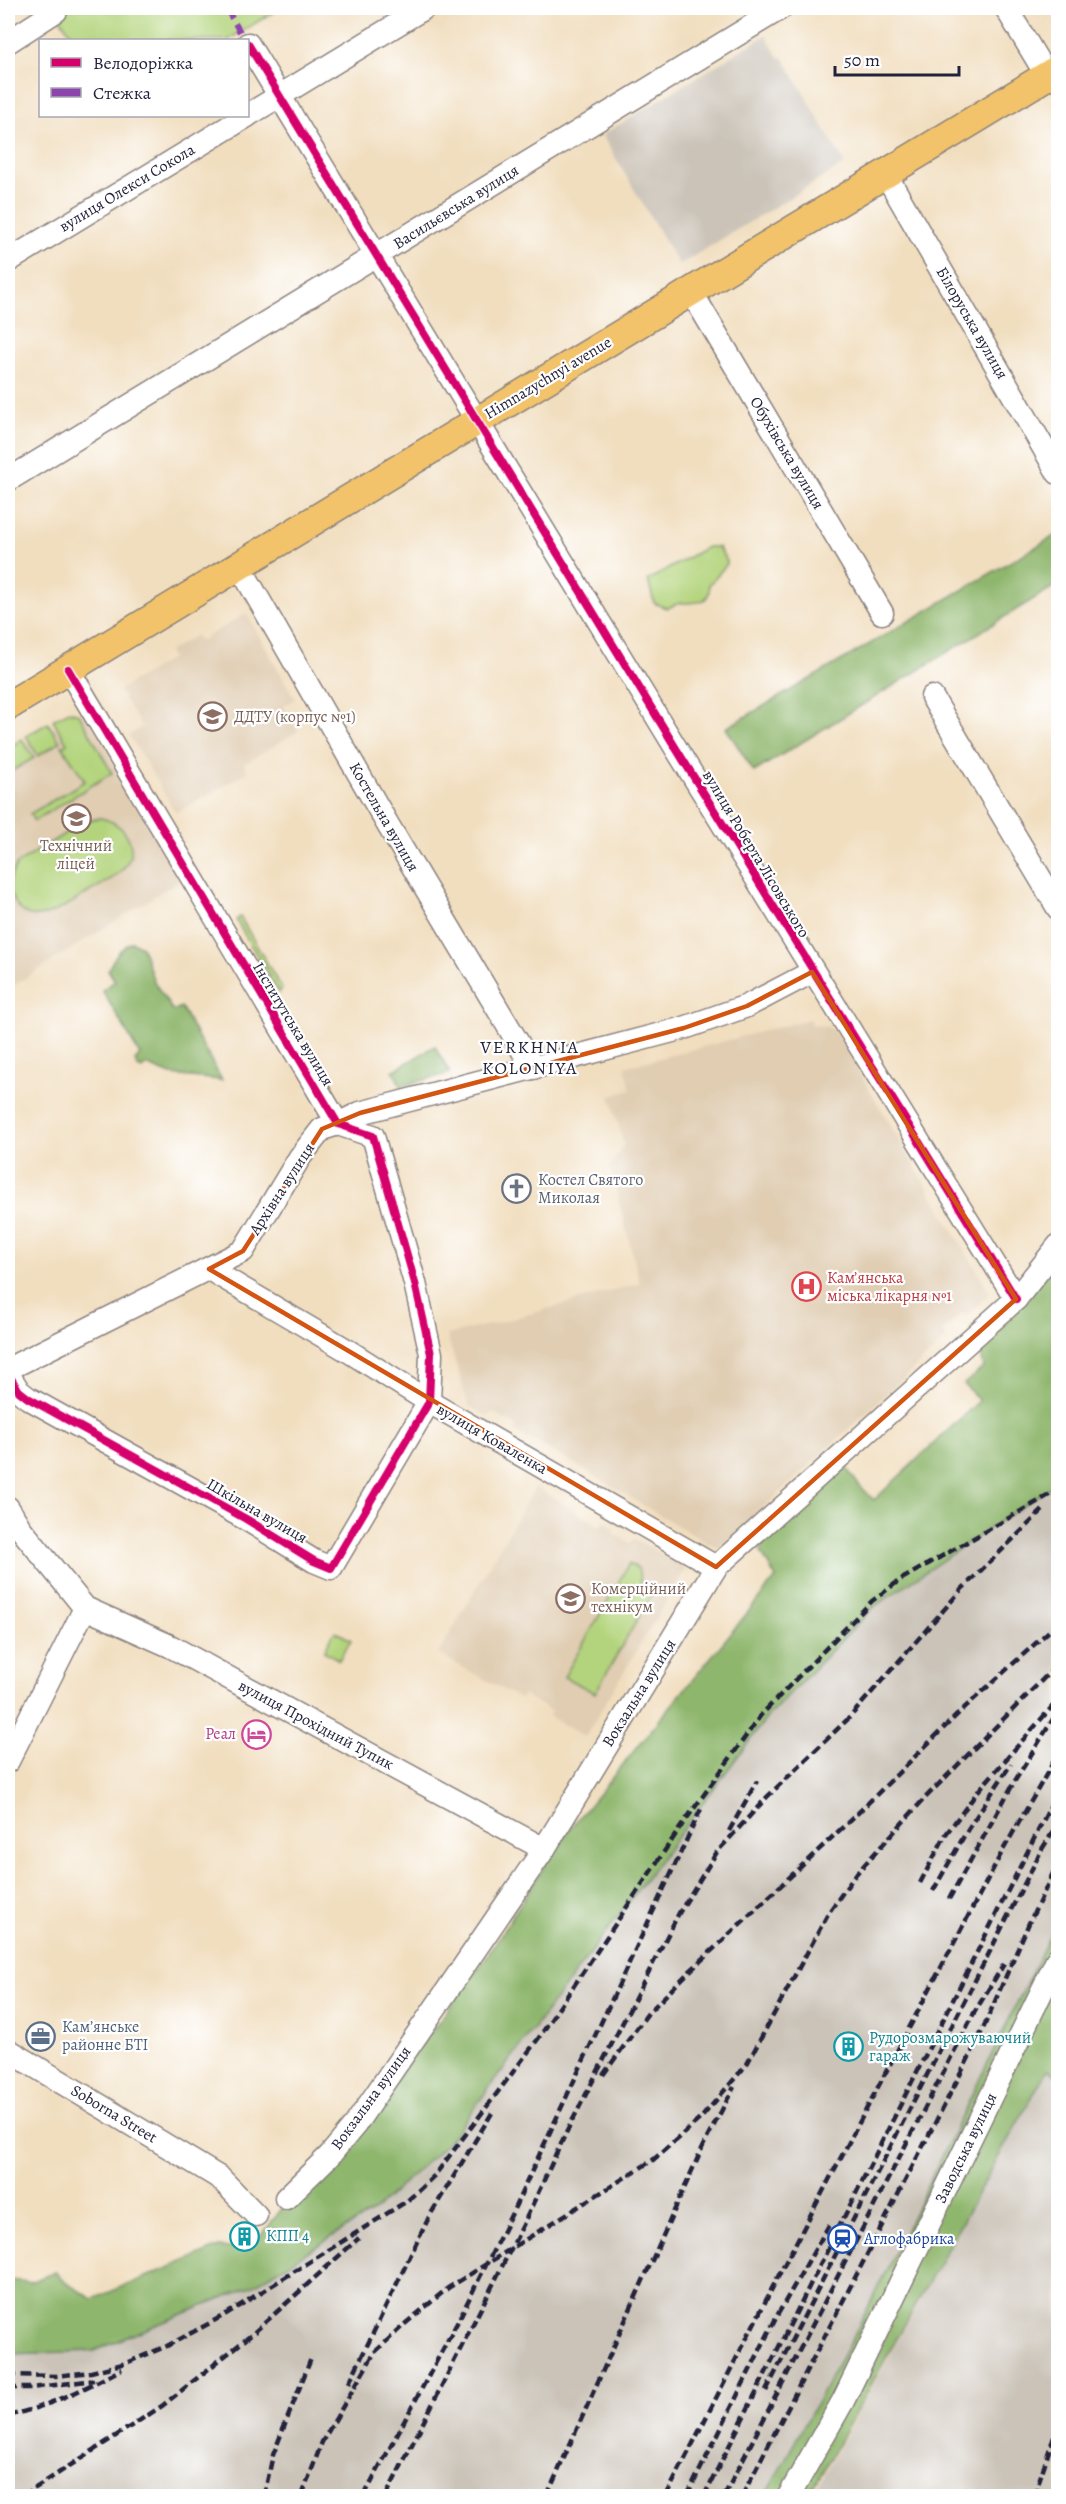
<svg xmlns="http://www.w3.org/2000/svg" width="1066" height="2504" font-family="Alegreya,serif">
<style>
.built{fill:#e0cdb2}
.industrial{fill:#cbc3b8}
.green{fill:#b3d47c;stroke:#6a7b5c;stroke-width:1.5}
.forest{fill:#8eb66c;stroke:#586c54;stroke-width:1.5}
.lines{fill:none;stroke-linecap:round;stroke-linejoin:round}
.minor-casing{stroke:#8a807d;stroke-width:25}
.major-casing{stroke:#8a807d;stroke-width:31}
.minor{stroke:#fff;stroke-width:22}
.major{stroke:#f2c36a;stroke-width:28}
.rail{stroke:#22223b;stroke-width:4.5;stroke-dasharray:9 4.5;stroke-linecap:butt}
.quiet{stroke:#8e44ad;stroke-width:6;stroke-dasharray:12 6;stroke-linecap:butt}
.cycleway-casing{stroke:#fff;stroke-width:11}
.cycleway{stroke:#d6006c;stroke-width:8}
.marked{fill:none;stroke:#d45411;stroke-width:4.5;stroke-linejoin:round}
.labels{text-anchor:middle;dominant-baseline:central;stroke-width:4.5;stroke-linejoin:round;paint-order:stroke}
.street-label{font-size:16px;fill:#22223b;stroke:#fff}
.education-label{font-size:16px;fill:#785e54;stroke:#fff;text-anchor:start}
.worship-label{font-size:16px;fill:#5b616d;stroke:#fff;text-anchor:start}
.health-label{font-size:16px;fill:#be3a42;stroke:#fff;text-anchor:start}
.hotel-label{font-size:16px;fill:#b23c85;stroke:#fff;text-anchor:end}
.service-label{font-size:16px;fill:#4e5e75;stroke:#fff;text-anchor:start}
.culture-label{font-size:16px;fill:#0d838f;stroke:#fff;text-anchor:start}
.transit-label{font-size:16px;fill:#164399;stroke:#fff;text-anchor:start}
.neighbourhood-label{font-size:18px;letter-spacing:1.5px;fill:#22223b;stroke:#fff}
</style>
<rect width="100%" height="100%" fill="#fff"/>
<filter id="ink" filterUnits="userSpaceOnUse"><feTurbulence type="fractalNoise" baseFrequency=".0167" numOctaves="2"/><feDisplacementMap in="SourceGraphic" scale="12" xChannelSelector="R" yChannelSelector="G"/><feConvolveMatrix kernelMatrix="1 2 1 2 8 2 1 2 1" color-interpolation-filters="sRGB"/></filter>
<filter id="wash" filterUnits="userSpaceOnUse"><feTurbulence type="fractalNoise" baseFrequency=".008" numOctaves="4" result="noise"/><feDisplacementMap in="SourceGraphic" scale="24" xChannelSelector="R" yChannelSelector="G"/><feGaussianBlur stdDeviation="1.35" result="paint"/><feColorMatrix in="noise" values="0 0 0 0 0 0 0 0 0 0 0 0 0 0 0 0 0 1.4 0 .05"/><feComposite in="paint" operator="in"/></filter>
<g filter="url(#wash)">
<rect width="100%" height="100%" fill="#f1debf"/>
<!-- built -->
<g class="built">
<polygon points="246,613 295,699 283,706 298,731 244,764 248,772 176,813 129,735 142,727 119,690 172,658 168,652 196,635 200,641"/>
<polygon points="85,709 180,880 8,989 8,756"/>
<polygon points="810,1019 812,1025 826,1026 835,1032 839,1038 990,1293 968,1314 961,1314 942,1332 947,1338 720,1548 710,1545 568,1460 514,1431 517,1426 492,1412 488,1417 469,1406 447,1335 501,1322 640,1283 610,1167 624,1144 610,1096 631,1090 625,1067"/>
<polygon points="535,1487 601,1526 604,1521 615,1528 613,1533 630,1543 634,1538 684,1567 685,1570 585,1737 549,1716 551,1711 524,1695 521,1699 438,1654"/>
</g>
<!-- industrial -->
<g class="industrial">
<polygon points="766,35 776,53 780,58 783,57 845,164 679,265 602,135"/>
<polygon points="1058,1425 1058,1919 859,2326 765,2496 8,2496 8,2326 204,2275 292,2222 703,1684"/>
<polygon points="1047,2070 1058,2077 1058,2496 812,2496"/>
</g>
<!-- green -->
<g class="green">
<polygon points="53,8 280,8 228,40 75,40"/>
<path d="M707,547h11l9,14v3l-18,21c2,21 -14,17 -28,18 -5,1 -10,4 -15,5l-12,-5 -6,-23z"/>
<polygon points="69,711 79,714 112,773 34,821 30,814 85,781 62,746 67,743 53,720"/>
<polygon points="48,723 60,742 38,756 26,736"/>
<polygon points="22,739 34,758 12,771 8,764 8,748"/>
<path d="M100,818c24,4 42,29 23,51 -8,10 -23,16 -34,23 -22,14 -59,42 -76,7 -6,-12 -3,-24 4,-35l66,-42z"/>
<polygon points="240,917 282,989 279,993 236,920"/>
<polygon points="629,1564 638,1568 642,1588 652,1594 595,1693 564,1677"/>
<polygon points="335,1631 351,1640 339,1660 324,1651"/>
</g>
<!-- forest -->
<g class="forest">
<polygon points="1058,534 1058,584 754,772 726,728"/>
<path d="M132,942l10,5 12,35 19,29 8,-4 41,73 -51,-5 -25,-10 -4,4 -4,-2 -3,-6 5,-6 -38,-65 13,-9 -7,-11c6,-12 11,-22 24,-28z"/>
<polygon points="435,1046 450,1073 401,1086 393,1071"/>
<polygon points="1058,1260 1058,1482 875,1606 768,1716 450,2140 375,2210 256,2284 93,2351 8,2354 8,2280 30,2282 56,2272 66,2283 93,2299 219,2247 242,2249 258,2240 283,2207 384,2096 485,1959 549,1859 552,1851 776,1578 761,1552 764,1535 845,1466 858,1484 874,1500 979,1401 964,1384 984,1367 980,1351"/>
<polygon points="1058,1919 1058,2077 1047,2070 809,2496 765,2496 859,2326"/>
</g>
</g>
<g filter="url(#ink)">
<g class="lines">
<defs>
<g id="minor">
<polyline points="1006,8 1047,76"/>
<polyline points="8,42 56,11"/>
<polyline points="248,44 677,750 1016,1299"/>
<polyline points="248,115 424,8"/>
<polyline points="885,173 1058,473"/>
<polyline points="8,261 247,116"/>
<polyline points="692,293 882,613"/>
<polyline points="8,480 781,8"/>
<polyline points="239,565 388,825 533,1068"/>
<polyline points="932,697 1058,908"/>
<polyline points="209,1269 350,1352 429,1402 716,1567"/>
<polyline points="8,1369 243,1251 300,1157 322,1129 338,1124 360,1113 684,1028 747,1006 812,972"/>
<polyline points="8,1374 19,1391 28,1398 246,1519 314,1561 331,1568 429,1402 431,1354 415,1283 373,1136 338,1124 68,669"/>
<polyline points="8,1508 20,1528 85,1608 170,1646 544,1849"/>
<polyline points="8,1761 85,1608"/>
<polyline points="8,2050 220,2178 256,2215"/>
<polyline points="286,2198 330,2155 355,2125 544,1849 716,1567 1016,1299 1058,1246"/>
<polyline points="789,2496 843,2401 1058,1958"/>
</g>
<polyline id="major" points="8,706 1058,69"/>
</defs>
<!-- minor casing -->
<use href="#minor" class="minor-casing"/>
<!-- major casing -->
<use href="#major" class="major-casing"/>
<!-- minor -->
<use href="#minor" class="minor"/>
<!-- major -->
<use href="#major" class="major"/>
<!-- rail -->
<g class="rail">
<polyline points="729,1831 757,1781"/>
<polyline points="920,1883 946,1834 979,1790 1058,1700"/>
<polyline points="933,1891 968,1829 1011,1764"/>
<polyline points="949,1899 1013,1784 1058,1711"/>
<polyline points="603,2075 648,2013 689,1972 860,1811 962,1710 1058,1623"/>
<polyline points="8,2375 56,2376 91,2372 126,2363 167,2346 223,2316 407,2201 435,2175 538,2039 680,1828 761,1715 872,1601 900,1580 1058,1490"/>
<polyline points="349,2383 429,2217 492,2113"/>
<polyline points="8,2388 31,2388 94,2380"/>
<polyline points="766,2391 1042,1849 1058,1824"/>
<path d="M8,2416c44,-11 74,-26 114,-47"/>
<polyline points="23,2496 162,2406 250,2336 359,2238"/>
<polyline points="264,2496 273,2455 312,2356"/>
<polyline points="302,2496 322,2442 375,2352 406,2323 448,2288 653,2160 701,2118 747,2064 829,1912 856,1874 924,1799 1058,1664"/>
<polyline points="364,2496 457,2323 514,2209 701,1809"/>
<polyline points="386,2496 523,2225 565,2135 679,1913 717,1852 767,1797 850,1717 962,1589 1046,1507"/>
<polyline points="547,2496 703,2146 734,2087"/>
<polyline points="666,2496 782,2269 1002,1852 1058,1754"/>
<polyline points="687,2496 778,2314 829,2225"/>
<polyline points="704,2496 1058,1791"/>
<polyline points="724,2496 974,2013 1004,1964"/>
<polyline points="742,2496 979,2038 1029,1923 1058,1863"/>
<polyline points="1034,2496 1058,2424"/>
</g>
<!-- quiet -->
<polyline class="quiet" points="226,8 240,32"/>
<defs>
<g id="cycleway">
<polyline points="248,44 677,750 1016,1299"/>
<polyline points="8,1374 19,1391 28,1398 246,1519 314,1561 331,1568 429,1402 431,1354 415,1283 373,1136 338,1124 68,669"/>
</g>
</defs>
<!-- cycleway casing -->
<use href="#cycleway" class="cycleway-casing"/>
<!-- cycleway -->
<use href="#cycleway" class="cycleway"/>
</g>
</g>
<!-- marked area -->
<path class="marked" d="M812,972l204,327 -300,268 -507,-298 34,-18 79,-122 38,-16 324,-85 63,-22z"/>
<!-- icons -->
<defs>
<symbol id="university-ring" viewBox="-11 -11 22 22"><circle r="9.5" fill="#fff" stroke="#8d6e63" stroke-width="1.5"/><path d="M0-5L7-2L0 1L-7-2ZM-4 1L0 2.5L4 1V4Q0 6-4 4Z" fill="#8d6e63"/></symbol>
<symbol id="school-ring" viewBox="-11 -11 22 22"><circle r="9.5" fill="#fff" stroke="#8d6e63" stroke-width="1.5"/><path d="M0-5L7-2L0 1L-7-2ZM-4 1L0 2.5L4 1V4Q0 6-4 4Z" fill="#8d6e63"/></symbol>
<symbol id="church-ring" viewBox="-11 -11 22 22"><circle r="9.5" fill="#fff" stroke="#6b7280" stroke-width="1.5"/><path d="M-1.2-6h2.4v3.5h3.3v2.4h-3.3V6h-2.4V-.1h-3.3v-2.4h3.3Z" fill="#6b7280"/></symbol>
<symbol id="hospital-ring" viewBox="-11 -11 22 22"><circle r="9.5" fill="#fff" stroke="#e0444e" stroke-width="1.5"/><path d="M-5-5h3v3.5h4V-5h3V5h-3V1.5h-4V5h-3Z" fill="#e0444e"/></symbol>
<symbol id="hotel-ring" viewBox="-11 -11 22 22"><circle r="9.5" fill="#fff" stroke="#d1479c" stroke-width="1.5"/><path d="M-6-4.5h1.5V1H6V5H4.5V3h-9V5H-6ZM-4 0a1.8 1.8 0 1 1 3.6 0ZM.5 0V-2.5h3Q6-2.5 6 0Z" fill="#d1479c"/></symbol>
<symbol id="office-ring" viewBox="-11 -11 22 22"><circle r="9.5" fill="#fff" stroke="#5c6f8a" stroke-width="1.5"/><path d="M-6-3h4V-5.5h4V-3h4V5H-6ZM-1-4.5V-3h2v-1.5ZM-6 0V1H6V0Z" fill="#5c6f8a"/></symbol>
<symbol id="building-ring" viewBox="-11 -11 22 22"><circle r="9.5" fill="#fff" stroke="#0f9aa8" stroke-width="1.5"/><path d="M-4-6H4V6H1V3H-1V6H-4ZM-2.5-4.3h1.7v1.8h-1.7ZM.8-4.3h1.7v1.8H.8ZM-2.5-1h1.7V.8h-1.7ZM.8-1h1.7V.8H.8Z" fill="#0f9aa8"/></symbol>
<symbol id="station-ring" viewBox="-11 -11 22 22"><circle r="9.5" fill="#fff" stroke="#1a4fb4" stroke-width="1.5"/><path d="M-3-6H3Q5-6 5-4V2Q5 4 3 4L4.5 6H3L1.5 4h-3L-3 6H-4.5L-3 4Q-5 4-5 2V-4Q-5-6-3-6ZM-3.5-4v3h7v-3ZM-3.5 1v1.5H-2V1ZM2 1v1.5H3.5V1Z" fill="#1a4fb4"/></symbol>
</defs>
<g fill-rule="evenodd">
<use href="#university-ring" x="196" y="700" width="33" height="33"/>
<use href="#school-ring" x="60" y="802" width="33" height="33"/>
<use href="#church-ring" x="500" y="1172" width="33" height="33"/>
<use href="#hospital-ring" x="790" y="1270" width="33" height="33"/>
<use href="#university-ring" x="554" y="1582" width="33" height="33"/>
<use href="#hotel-ring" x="240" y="1718" width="33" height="33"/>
<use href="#office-ring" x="24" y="2020" width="33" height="33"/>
<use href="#building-ring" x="832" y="2030" width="33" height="33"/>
<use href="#building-ring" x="228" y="2220" width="33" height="33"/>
<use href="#station-ring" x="826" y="2222" width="33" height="33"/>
</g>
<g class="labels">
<!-- street labels -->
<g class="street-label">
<text transform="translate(127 188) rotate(-31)">вулиця Олекси Сокола</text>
<text transform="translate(456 207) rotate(-32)">Васильєвська вулиця</text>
<text transform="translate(972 323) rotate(60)">Білоруська вулиця</text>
<text transform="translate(548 378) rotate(-31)">Himnazychnyi avenue</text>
<text transform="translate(787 453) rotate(59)">Обухівська вулиця</text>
<text transform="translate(384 817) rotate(60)">Костельна вулиця</text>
<text transform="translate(756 854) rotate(59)">вулиця Роберта Лісовського</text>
<text transform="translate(293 1024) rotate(59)">Інститутська вулиця</text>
<text transform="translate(282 1189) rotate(-57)">Архівна вулиця</text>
<text transform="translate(492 1439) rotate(30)">вулиця Коваленка</text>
<text transform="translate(257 1511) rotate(30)">Шкільна вулиця</text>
<text transform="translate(639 1693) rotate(-58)">Вокзальна вулиця</text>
<text transform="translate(316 1725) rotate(28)">вулиця Прохідний Тупик</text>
<text transform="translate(371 2098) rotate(-54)">Вокзальна вулиця</text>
<text transform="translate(114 2114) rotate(31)">Soborna Street</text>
<text transform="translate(966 2148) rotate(-64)">Заводська вулиця</text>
</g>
<!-- education labels -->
<g class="education-label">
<text x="234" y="717">ДДТУ (корпус №1)</text>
<text x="76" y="846" text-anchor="middle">Технічний<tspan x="76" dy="18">ліцей</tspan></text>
<text x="591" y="1589">Комерційний<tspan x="591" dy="18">технікум</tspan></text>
</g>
<!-- worship labels -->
<g class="worship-label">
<text x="538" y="1180">Костел Святого<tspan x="538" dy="18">Миколая</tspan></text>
</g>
<!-- health labels -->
<g class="health-label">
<text x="827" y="1278">Кам’янська<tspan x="827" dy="18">міська лікарня №1</tspan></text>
</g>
<!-- hotel labels -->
<g class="hotel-label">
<text x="236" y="1734">Реал</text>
</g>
<!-- service labels -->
<g class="service-label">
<text x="62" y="2027">Камʼянське<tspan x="62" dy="18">районне БТІ</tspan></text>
</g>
<!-- culture labels -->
<g class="culture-label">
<text x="869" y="2038">Рудорозмарожуваючий<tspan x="869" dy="18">гараж</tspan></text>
<text x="266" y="2236">КПП 4</text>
</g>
<!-- transit labels -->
<g class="transit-label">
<text x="864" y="2239">Аглофабрика</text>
</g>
<!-- neighbourhood labels -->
<g class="neighbourhood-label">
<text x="530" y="1047">VERKHNIA<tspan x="530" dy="21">KOLONIYA</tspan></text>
</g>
</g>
<!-- margin -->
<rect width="1066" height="2504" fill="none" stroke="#fff" stroke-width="30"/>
<!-- legend -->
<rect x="39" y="39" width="210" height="78" fill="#ffffff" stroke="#a7a7b1" stroke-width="1.5"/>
<rect x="51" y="58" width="30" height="9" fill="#d6006c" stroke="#a7a7b1" stroke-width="1.5"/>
<text x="93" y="69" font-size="18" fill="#22223b">Велодоріжка</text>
<rect x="51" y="88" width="30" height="9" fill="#8e44ad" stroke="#a7a7b1" stroke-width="1.5"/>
<text x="93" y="99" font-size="18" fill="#22223b">Стежка</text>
<!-- scale -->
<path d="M835 66v9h124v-9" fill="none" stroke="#22223b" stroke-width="3"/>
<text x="844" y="66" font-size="18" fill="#22223b" stroke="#ffffff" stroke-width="4.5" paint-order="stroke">50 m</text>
</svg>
